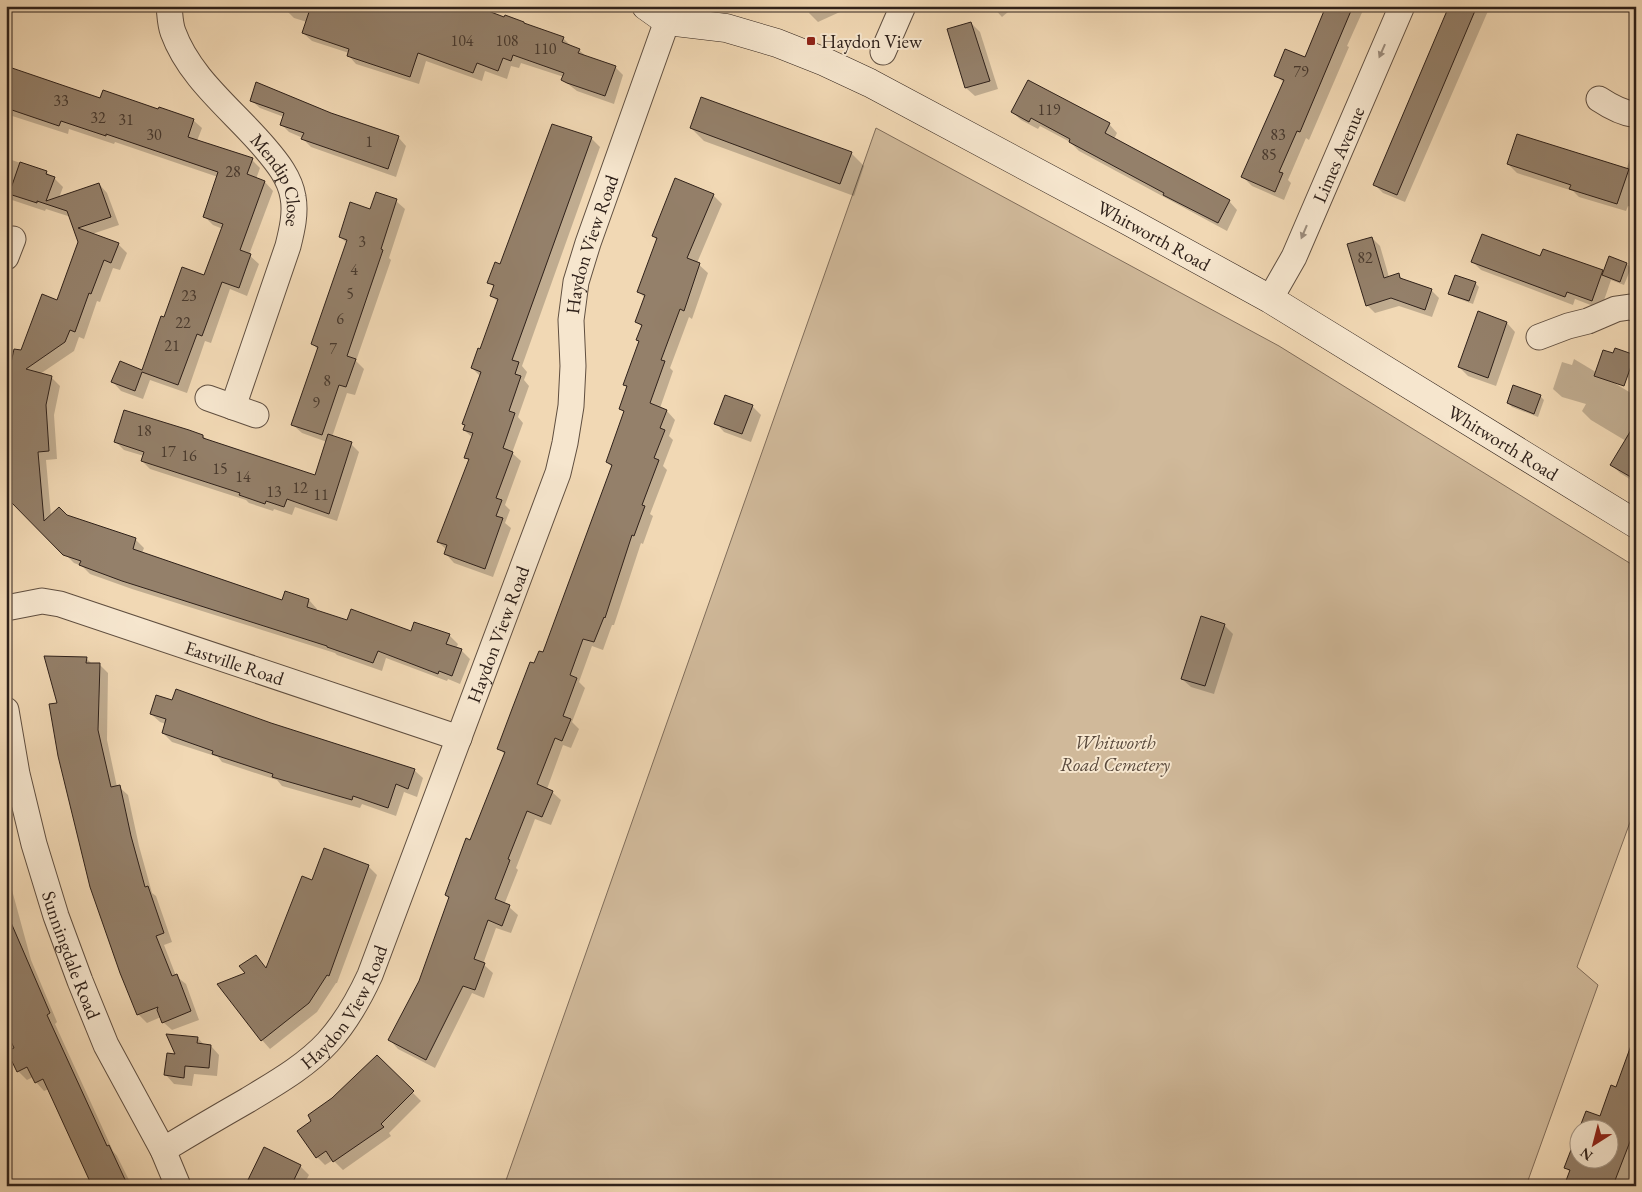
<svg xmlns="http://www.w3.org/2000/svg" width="1642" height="1192" font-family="'EB Garamond',serif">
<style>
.green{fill:#d0b99a;stroke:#806d5a}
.shadow{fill:#0003}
.building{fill:#94806a;stroke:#2f211a;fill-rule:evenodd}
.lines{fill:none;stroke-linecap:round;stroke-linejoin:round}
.street-casing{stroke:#604f40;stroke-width:27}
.secondary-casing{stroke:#2f211a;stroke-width:29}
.street{stroke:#f6e6ce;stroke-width:25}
.secondary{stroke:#f6e6ce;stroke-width:28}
.oneway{fill:#9c8d7d}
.poi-dot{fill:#8f2418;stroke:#f6e6ce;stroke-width:2}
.labels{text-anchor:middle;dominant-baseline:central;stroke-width:4;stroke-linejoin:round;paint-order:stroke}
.number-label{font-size:16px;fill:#48392e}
.poi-label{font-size:19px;fill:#2f211a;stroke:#f6e6ce;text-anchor:start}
.street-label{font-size:19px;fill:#2f211a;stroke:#f6e6ce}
.park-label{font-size:19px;font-style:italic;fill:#57473a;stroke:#f6e6ce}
</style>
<rect width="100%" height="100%" fill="#f1d8b4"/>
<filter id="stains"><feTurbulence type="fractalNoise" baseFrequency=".004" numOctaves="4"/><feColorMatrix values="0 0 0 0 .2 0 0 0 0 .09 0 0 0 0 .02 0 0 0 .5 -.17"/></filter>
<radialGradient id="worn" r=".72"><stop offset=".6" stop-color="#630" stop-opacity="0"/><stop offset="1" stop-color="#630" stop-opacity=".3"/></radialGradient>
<!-- green -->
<polygon class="green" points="876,128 1279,346 1636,567 1636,806 1577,967 1598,985 1526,1186 504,1186"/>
<!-- shadow -->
<g class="shadow">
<polygon points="286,6 470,6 505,18 524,23 526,25 563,38 572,47 579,50 587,57 615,67 623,75 614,104 577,91 563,80 564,77 521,63 519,68 511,66 507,79 485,71 482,81 426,61 419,84 356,64 348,55 349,53 312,41 303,33 307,22 294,18 285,9"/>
<polygon points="806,6 853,6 818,22 809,13"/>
<polygon points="992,6 1015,6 1002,17"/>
<polygon points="1326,6 1365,6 1347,46 1349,47 1309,140 1306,138 1288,180 1291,183 1284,200 1252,186 1243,177 1284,83 1276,75 1306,58"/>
<polygon points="1451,6 1487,6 1485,9 1488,11 1405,202 1383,193 1374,184"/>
<polygon points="971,23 980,32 998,89 975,96 966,88"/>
<polygon points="6,68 101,100 159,111 193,120 202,128 197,141 252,160 260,168 256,179 265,182 273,191 249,255 259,264 247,296 230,289 211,343 205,341 187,393 150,380 143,399 121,391 113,382 142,371 165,319 205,276 223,229 213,225 204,216 218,177 115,142 114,144 69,129 68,134 6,114"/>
<polygon points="251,100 331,114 398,137 406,146 396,177 311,147 303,139 303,138 289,132 281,124 284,117 260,108"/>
<polygon points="1012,112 1109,124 1117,133 1114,139 1229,201 1237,210 1227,231 1079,151 1070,142 1040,126 1038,129 1021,120"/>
<polygon points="691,128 851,153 864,166 854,196 704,141"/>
<polygon points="591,138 600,147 522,366 527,372 524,380 529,386 518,417 523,423 512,453 521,461 505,505 510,510 505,523 511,528 493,577 454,563 446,554 447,550 438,542 469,461 466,458 473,438 464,430 466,426 464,424 480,376 472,368 481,350 498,302 492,296 495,288 489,282"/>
<polygon points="1635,146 1636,209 1628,206 1626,211 1579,197 1573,191 1517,173 1508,164 1626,170"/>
<polygon points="6,153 9,159 46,172 54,178 63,187 59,198 99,184 107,193 119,225 92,234 118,244 127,253 120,270 113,268 100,302 97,301 84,339 79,337 74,351 40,374 51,377 60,386 54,415 57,459 46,460 51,516 67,516 135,539 144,548 142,553 283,602 309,600 317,609 316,611 348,622 411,633 449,635 458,644 456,649 461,650 470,659 460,684 448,679 447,681 386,658 382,671 337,655 335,653 132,589 90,574 82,566 74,563 12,501 22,352 58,301 80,242 71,217 46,209 45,211 6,198"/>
<polygon points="713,195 722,204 697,263 708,273 692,319 689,317 670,368 673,371 660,408 667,411 675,420 669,436 673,440 663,466 667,470 650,514 653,516 643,544 641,543 614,625 612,625 603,650 592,646 579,682 585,688 572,722 579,729 571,748 563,745 547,789 552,792 561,800 551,825 535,819 516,868 518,870 504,905 509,907 518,915 511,933 496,928 483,964 493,973 484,998 472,993 435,1068 398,1049 390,1040 420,982 450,899 446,895 470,841 505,755 499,748 535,665 544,654 612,467 607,462 625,413 620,408 628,388 625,385 640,342 638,340 642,327 637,322 645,298 639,292 657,240 653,236"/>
<polygon points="396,201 405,209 389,258 391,260 356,361 364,369 355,395 347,393 332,437 351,444 359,452 337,521 295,507 292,515 274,509 273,511 249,503 246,500 150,469 142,461 144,456 124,450 115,441 203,436 207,440 316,476 327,442 302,433 293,425 318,350 313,344 347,243 340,237 371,211"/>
<polygon points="1372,238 1380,246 1389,277 1398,275 1405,281 1431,290 1439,298 1432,317 1399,306 1375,313 1367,305"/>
<polygon points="1543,250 1604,273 1627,264 1631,268 1624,285 1611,280 1601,309 1575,299 1573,305 1481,270 1473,262 1541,258"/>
<polygon points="1475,283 1479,287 1473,304 1454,297 1450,293"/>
<polygon points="1479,313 1507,323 1515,332 1496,386 1468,376 1459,367"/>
<polygon points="1574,359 1636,396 1636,483 1620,473 1612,465 1626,441 1591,420 1582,411 1586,404 1562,397 1553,389 1562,362 1572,365"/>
<polygon points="1540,396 1544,400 1538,417 1512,407 1508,403"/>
<polygon points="752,406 761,415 751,442 724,432 716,423"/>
<polygon points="1224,625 1233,634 1214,694 1191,687 1182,679"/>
<polygon points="86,658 92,664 99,664 108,673 107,740 117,787 119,787 128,795 139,846 152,893 156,896 172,942 164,945 176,976 186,984 199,1020 172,1030 163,1022 161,1017 147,1023 138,1014 58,704"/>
<polygon points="151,714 271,724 414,770 423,778 417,797 404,792 396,816 362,804 360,808 282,786 277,780 222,762 218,757 172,742 163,733 166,724 160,722"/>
<polygon points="368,866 377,875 337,983 336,983 317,1012 270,1049 262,1040 219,985 247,974 256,957 267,969 313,882"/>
<polygon points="6,868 31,960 57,1022 55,1024 113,1151 117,1156 132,1186 81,1186 91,1181 49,1089 44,1091 36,1082 33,1077 27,1080 18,1071 16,1049 6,1028"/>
<polygon points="1636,1037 1636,1160 1626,1186 1566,1186 1571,1173 1565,1167 1580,1160 1610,1160 1610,1130 1600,1117 1617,1089"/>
<polygon points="198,1038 204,1045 211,1046 219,1055 217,1076 194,1074 192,1086 174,1084 166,1075 177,1056"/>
<polygon points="377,1057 421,1101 389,1133 391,1136 343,1170 333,1160 325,1165 317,1157 313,1121 333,1098"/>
<polygon points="300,1166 309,1175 303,1186 246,1186"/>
</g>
<!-- building -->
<g class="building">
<polygon points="311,6 475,6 504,17 505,15 524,22 524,23 564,37 562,42 580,49 578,53 616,66 605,96 567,83 561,80 564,73 513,55 511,61 503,58 498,71 477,63 473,73 418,53 410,77 347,56 349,49 302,33"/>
<polygon points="1326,6 1353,6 1300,132 1297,131 1279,172 1283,173 1275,192 1241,177 1284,80 1274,76 1285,49 1305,57"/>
<polygon points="1449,6 1477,6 1397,195 1373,185"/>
<polygon points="971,22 990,81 965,88 947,29"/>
<polygon points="12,68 100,98 103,90 158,109 159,107 194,119 188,137 253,158 247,174 265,181 240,250 251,254 239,288 222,282 202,336 197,334 178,385 142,372 135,391 111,382 120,361 142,370 161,316 164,317 182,267 204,275 223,224 203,217 218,172 106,134 106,136 61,121 59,126 6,108 6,74 10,75"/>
<polygon points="1028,80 1110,123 1105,133 1230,200 1218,223 1163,195 1164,193 1069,142 1070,139 1031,118 1029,122 1011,112"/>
<polygon points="256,82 331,113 399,136 388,169 301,139 304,133 280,125 284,113 250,101"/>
<polygon points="701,97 852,152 840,184 690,128"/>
<polygon points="552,124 592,137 512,360 519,362 515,374 521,376 509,411 515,413 503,448 513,452 496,498 502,500 496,516 503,518 485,569 444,554 447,545 437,542 469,459 464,458 473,433 463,430 465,425 462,424 481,372 471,368 478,348 480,349 498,299 490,296 494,285 487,283 495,262 500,264"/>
<polygon points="1517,134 1629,169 1617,204 1569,189 1571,185 1507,164"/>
<polygon points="20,162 47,171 46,174 55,177 46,201 99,183 111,217 78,228 119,243 111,263 104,260 91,294 89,293 75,332 70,330 65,342 26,369 52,376 46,405 49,451 38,452 44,521 59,507 67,515 136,538 133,549 282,600 285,591 309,599 307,607 347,620 351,609 411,631 414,622 450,634 446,644 462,649 452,676 439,671 438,674 378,651 373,663 327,647 327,646 122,581 79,565 81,561 63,555 10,501 6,454 6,386 14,349 21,350 42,294 57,300 78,242 67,211 37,201 37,203 9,194"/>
<polygon points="675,178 714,194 687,258 700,263 684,311 680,309 661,360 665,361 650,403 667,410 660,428 665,430 654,458 659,460 642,505 645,506 634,536 632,535 605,618 604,617 594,642 583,639 570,675 577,678 563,716 571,719 562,741 555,738 537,784 553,791 542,817 527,811 508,859 510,860 495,899 510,905 502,926 488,920 474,959 485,963 475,990 463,986 426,1060 388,1040 419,981 449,897 445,895 466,838 470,840 505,752 497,749 512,709 530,662 534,663 539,651 543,652 612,465 606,462 624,411 619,409 627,386 623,385 639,341 636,340 642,325 635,322 645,295 637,292 657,238 652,236"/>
<polygon points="376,192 397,199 381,249 383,250 347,356 356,359 346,387 339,385 322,435 291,425 318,347 311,344 347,240 339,237 350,202 370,209"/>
<polygon points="1482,234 1540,256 1543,249 1603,270 1592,301 1567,292 1565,297 1471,262"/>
<polygon points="1372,237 1384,278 1399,273 1400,278 1432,289 1425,310 1391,298 1366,306 1347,244"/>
<polygon points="1609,256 1627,263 1620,282 1602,275"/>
<polygon points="1455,275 1476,282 1469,301 1448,294"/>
<polygon points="1478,311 1507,322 1488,378 1458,367"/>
<polygon points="1615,348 1635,355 1624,386 1594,376 1603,350 1613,353"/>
<polygon points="1513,385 1541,395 1534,414 1507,403"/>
<polygon points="725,395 753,405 742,434 714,424"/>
<polygon points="124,410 189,430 203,435 203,438 315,475 328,434 352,442 329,514 287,499 284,507 266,501 265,504 239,495 240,493 141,461 144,452 114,442"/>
<polygon points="1636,422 1636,480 1610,465"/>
<polygon points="1201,616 1225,624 1205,686 1181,679"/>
<polygon points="44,656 87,657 86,663 100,663 98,730 111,787 120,785 131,836 145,887 148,886 164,933 156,936 172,976 177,974 191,1011 162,1023 157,1010 158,1007 137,1015 120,973 90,887 58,756 49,704 57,703"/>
<polygon points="176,689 271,723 415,769 408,789 396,784 388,808 353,796 352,800 272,777 273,774 212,754 213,751 162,733 166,719 150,714 156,695 172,700"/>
<polygon points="324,848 369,865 329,976 327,975 309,1003 261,1041 217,984 245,973 239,966 256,955 266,968 302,876 312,880"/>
<polygon points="6,911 50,1013 47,1015 107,1146 109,1145 128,1186 92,1186 43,1079 35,1083 27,1067 17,1072 7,1051 14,1048 6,1031"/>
<polygon points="166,1034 198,1037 197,1043 211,1045 209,1068 185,1066 184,1078 164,1075 167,1053 175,1054"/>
<path d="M1633,1040h3v86l-22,57 -7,-2 -2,5h-41l6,-16 -6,-2 22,-57 14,5 11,-31 5,2zM1580,1130h30v30h-30z"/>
<polygon points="377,1055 414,1091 381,1124 384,1127 333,1162 326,1151 316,1158 297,1131 311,1121 308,1115 332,1098"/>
<polygon points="264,1147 301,1165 291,1186 245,1186"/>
</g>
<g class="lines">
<defs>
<g id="street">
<path id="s1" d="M169,6c1,9 1,18 4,26 17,47 61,79 92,116 12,14 25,30 28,49 3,16 -1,33 -5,49l-55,161"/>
<polyline points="883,52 903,6"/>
<path d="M1599,99c12,8 23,14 37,16"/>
<polyline points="6,257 13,239"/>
<path id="s2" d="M1270,299l24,-42 108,-251"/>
<polyline points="1539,337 1568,326 1588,321 1616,309 1630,307 1636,309"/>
<polyline points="208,398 256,415"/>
<path id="s3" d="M6,608l36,-7 18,3 399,134"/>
<path id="s4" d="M6,710l11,64 17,70 22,72 24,65 26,64 57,105 15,36"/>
<path id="s5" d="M163,1150c28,-17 57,-34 85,-50 28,-17 58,-34 80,-58 18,-20 31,-43 42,-67l188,-502 7,-30 6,-37 2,-40 -2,-46 5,-38 12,-39 79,-222"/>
</g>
<g id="secondary">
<path id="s6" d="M646,6l21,15 59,7 51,15 48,19 45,21 258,138 142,78 366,225"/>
</g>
</defs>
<!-- street casing -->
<use href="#street" class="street-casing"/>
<!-- secondary casing -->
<use href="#secondary" class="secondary-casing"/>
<!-- street -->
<use href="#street" class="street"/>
<!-- secondary -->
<use href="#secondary" class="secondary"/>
</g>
<!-- one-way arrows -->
<defs><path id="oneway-solid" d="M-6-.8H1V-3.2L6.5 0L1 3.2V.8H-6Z" transform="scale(1.25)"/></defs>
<g class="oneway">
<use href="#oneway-solid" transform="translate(1382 51) rotate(114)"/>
<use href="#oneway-solid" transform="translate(1304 232) rotate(113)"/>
</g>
<!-- markers -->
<rect class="poi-dot" x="806" y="36" width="10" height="10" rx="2.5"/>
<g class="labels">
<!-- number labels -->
<g class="number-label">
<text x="462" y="40">104</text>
<text x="507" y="40">108</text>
<text x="545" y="48">110</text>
<text x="1301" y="71">79</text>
<text x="61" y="100">33</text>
<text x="1049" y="109">119</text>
<text x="98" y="117">32</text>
<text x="126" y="119">31</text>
<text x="154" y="134">30</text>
<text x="1278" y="134">83</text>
<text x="369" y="141">1</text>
<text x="1269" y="154">85</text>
<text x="233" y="171">28</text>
<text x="362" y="241">3</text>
<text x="1365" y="257">82</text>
<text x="354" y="269">4</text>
<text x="350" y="293">5</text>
<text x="189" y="295">23</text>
<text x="340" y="318">6</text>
<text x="183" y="322">22</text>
<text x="172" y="345">21</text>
<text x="333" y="348">7</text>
<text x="327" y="380">8</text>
<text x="316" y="402">9</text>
<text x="144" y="430">18</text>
<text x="168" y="451">17</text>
<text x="189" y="455">16</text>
<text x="220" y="468">15</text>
<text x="243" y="476">14</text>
<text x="300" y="487">12</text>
<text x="274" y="491">13</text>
<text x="321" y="494">11</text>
</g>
<!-- poi labels -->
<g class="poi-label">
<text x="821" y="41">Haydon View</text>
</g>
<!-- street labels -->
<g class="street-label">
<text stroke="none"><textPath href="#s2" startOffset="160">Limes Avenue</textPath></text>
<text stroke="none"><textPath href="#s1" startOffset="211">Mendip Close</textPath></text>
<text stroke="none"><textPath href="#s6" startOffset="562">Whitworth Road</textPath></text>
<text stroke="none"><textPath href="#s5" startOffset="1046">Haydon View Road</textPath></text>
<text stroke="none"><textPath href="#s6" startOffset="968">Whitworth Road</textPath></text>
<text stroke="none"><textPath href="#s5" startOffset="641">Haydon View Road</textPath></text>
<text stroke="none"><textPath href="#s3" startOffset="239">Eastville Road</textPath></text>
<text stroke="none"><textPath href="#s4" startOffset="254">Sunningdale Road</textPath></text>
<text stroke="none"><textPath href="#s5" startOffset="236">Haydon View Road</textPath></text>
</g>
<!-- park labels -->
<g class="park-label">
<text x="1115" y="742">Whitworth<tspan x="1115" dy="22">Road Cemetery</tspan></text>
</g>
</g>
<!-- margin -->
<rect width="1642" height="1192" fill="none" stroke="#f1d8b4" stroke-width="25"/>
<rect x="8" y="8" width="1627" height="1177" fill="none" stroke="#2f211a" stroke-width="2.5"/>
<rect x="12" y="12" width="1617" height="1167" fill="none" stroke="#2f211a"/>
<!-- north arrow -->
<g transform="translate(1594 1144) rotate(216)"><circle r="24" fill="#f6e6ce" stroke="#a69786"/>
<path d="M0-4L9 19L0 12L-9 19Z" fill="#8f2418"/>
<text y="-8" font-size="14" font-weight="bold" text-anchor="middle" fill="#2f211a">N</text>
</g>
<rect width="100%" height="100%" filter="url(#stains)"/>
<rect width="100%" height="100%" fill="url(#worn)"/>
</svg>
